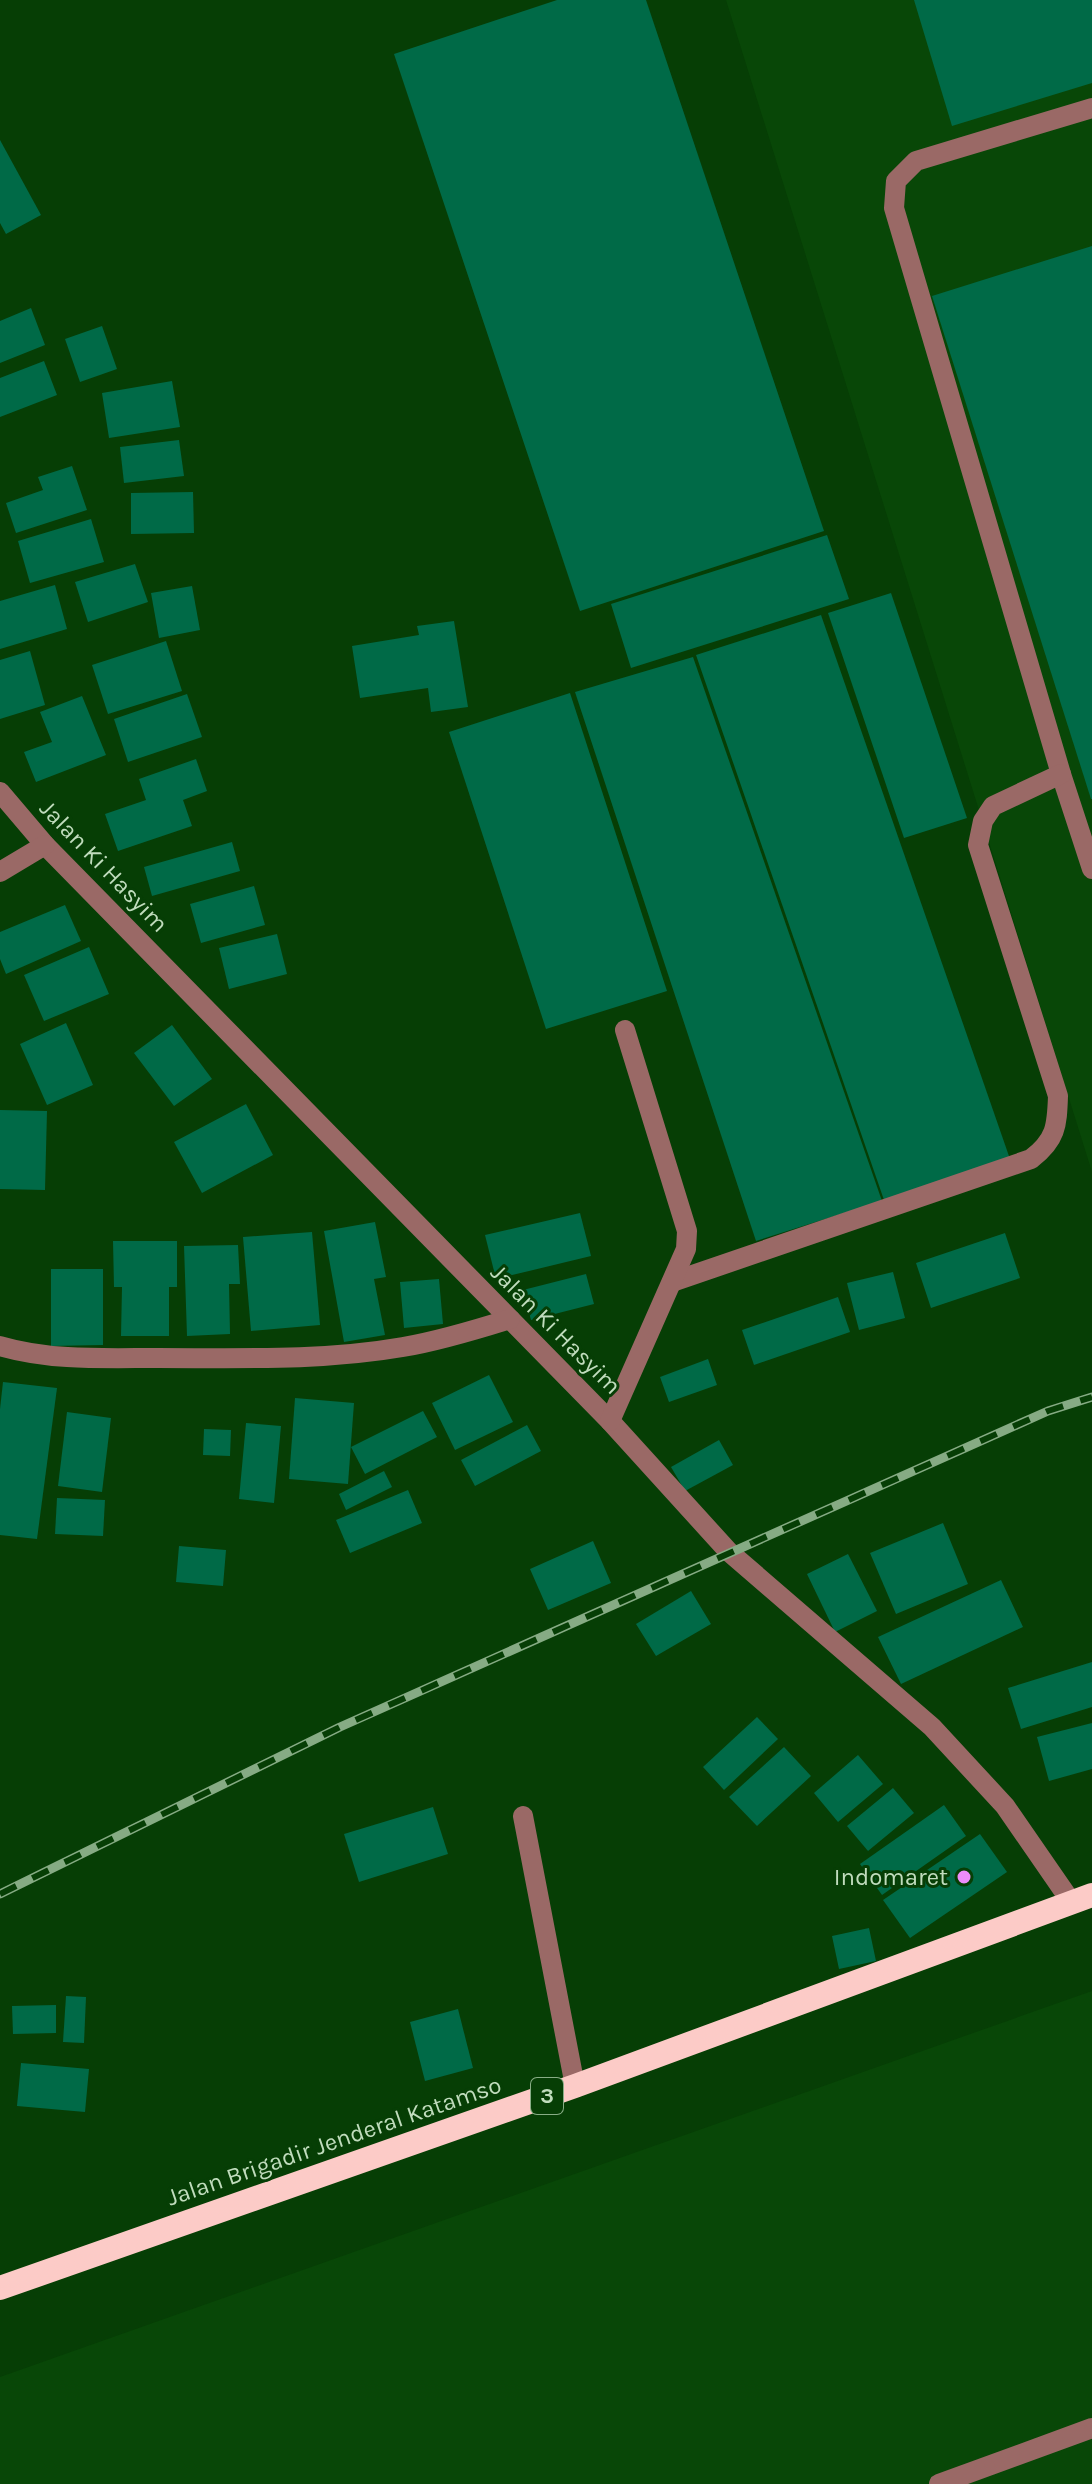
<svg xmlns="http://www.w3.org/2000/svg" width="1092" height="2484" font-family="Karla,sans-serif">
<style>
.built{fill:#084707}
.building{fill:#006a47}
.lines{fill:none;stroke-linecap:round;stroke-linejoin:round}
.minor{stroke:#9a6966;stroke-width:20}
.highway{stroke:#fccbc7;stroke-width:24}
.rail-casing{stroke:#86ab84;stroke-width:9}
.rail{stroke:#063e05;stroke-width:6;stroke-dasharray:18;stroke-linecap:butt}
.poi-dot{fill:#ec8cfa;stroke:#063e05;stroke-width:3}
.labels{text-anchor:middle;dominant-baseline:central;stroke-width:6;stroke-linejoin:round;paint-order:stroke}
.shield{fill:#063e05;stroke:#88ad86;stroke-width:2}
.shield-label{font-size:22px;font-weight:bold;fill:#c0dcbd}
.street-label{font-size:24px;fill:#c0dcbd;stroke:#063e05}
.poi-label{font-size:24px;fill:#c0dcbd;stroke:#063e05;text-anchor:end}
</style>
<rect width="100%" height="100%" fill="#063e05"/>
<!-- built -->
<g class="built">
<polygon points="726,0 1092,0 1092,1172"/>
<polygon points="1092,1991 1092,2484 0,2484 0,2377"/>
</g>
<!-- building -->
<g class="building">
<polygon points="557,0 646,0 824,531 580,611 394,54"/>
<polygon points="914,0 1092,0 1092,83 952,126"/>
<polygon points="0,140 41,215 6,234 0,223"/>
<polygon points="1092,246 1092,799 1091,799 932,296"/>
<polygon points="31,308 45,345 0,363 0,321"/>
<polygon points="102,326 117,369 80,382 65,339"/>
<polygon points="44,361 57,395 0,417 0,378"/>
<polygon points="172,381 180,427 109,438 102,393"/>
<polygon points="179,440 184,476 124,483 120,447"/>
<polygon points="72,466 87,510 16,533 6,503 43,490 38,477"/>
<polygon points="193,492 194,533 131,534 131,493"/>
<polygon points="91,519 104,562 30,583 18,541"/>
<polygon points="827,535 849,599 631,668 611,604"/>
<polygon points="135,564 148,602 88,622 75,582"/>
<polygon points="55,585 67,629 0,649 0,601"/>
<polygon points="192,586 200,630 159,638 151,593"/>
<polygon points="891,593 967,818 904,838 828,613"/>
<polygon points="821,615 1010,1159 884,1200 696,655"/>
<polygon points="454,621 468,707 431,712 428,688 360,698 352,646 419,635 417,626"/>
<polygon points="166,641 182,691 108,714 92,665"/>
<polygon points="30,651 45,705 0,719 0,660"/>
<polygon points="693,657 882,1201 756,1241 575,692"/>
<polygon points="570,693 667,991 546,1029 449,732"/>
<polygon points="187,694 202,737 128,762 114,719"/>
<polygon points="82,696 106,755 36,782 24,752 52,742 40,712"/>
<polygon points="196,759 207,791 183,800 192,826 118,851 105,814 146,800 139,779"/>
<polygon points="232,842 240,871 152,896 144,867"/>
<polygon points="254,886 265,925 201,943 190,904"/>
<polygon points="65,905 81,941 6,974 0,959 0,932"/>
<polygon points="277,934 287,974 229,989 219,948"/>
<polygon points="89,947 109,994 44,1021 24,975"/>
<polygon points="66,1023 93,1085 47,1105 20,1044"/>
<polygon points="172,1025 212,1079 174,1106 134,1053"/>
<polygon points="246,1104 273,1155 202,1193 174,1142"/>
<polygon points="0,1110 47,1111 45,1190 0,1189"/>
<polygon points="580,1213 591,1256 496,1279 485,1235"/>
<polygon points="375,1222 386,1277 374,1279 385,1335 344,1342 324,1231"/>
<polygon points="312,1232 320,1325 251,1331 243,1237"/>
<polygon points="1005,1233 1020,1278 931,1308 916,1263"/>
<polygon points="113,1241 177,1241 177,1287 169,1287 169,1336 121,1336 122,1287 114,1287"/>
<polygon points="238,1245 240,1284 229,1284 230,1334 187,1336 184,1246"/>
<polygon points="51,1269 103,1269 103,1345 51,1346"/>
<polygon points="893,1272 905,1318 859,1330 847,1283"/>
<polygon points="586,1274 594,1304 531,1320 523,1290"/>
<polygon points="439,1279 443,1324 404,1328 400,1282"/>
<polygon points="838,1297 850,1332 754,1365 742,1330"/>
<polygon points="708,1359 717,1385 669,1402 660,1377"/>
<polygon points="489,1375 513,1422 455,1450 432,1403"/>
<polygon points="3,1382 57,1388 37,1539 0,1535 0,1409"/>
<polygon points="295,1398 354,1403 348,1484 289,1479"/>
<polygon points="423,1411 437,1437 365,1474 351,1447"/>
<polygon points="67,1412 111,1418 102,1492 58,1486"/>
<polygon points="246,1423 281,1426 274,1503 239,1499"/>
<polygon points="527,1425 541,1451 475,1486 461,1460"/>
<polygon points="204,1429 231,1430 230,1456 203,1455"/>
<polygon points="719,1440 733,1465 685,1491 671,1467"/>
<polygon points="384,1471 392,1487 346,1510 339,1494"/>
<polygon points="408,1490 422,1523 350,1553 336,1520"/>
<polygon points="57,1498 105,1500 103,1536 55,1534"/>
<polygon points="943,1523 968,1584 896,1614 870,1553"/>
<polygon points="593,1541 611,1583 548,1610 530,1569"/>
<polygon points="179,1546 226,1550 223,1586 176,1582"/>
<polygon points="848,1554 877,1611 835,1632 807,1574"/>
<polygon points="1001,1580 1023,1627 901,1684 878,1637"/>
<polygon points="691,1591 711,1624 656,1656 636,1624"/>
<polygon points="1092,1662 1092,1707 1021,1729 1008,1688"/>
<polygon points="757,1717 778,1739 724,1790 703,1767"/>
<polygon points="1092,1723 1092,1769 1049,1781 1037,1737"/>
<polygon points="784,1747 811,1776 757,1826 729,1797"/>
<polygon points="858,1755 883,1784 838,1822 814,1793"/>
<polygon points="893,1788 914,1813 868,1851 847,1826"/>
<polygon points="944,1805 966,1836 882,1895 860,1864"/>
<polygon points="433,1807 448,1854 359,1882 344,1834"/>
<polygon points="980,1834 1007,1872 910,1938 883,1900"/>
<polygon points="869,1928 876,1961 839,1969 832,1936"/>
<polygon points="66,1996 86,1997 84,2043 63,2042"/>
<polygon points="56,2005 56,2033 13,2034 12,2006"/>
<polygon points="458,2009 473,2068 425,2081 410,2022"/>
<polygon points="21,2063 89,2069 85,2112 17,2106"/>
</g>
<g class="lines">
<!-- minor -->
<g class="minor">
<polyline points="1092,108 916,161 896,181 894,208 1061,774 1092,869"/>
<polyline points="0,792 45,845 610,1421 728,1551 932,1727 1005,1806 1072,1903"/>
<polyline points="0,872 45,845"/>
<path d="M672,1282l359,-123c25,-19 26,-33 27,-63l-80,-251 5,-24 10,-15 68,-32"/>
<path d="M0,1346c51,15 106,12 158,12 82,0 165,3 245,-11 36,-6 72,-17 107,-28"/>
<polyline points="610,1421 686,1249 687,1231 625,1030"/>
<polyline points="523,1816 575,2086"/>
<polyline points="939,2484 1092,2428"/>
</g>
<!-- highway -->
<polyline class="highway" points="0,2288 575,2086 1092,1895"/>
<defs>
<polyline id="rail" points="0,1894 340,1727 1048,1411 1092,1397"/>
</defs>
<!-- rail casing -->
<use href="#rail" class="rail-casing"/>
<!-- rail -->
<use href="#rail" class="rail"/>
</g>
<!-- markers -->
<circle class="poi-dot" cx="964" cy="1877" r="8"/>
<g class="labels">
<!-- shield labels -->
<rect class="shield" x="531" y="2078" width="32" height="36" rx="6"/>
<g class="shield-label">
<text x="547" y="2096">3</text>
</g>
<!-- street labels -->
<g class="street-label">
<text transform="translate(104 866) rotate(46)">Jalan Ki Hasyim</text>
<text transform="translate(556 1329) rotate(45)">Jalan Ki Hasyim</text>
<text transform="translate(334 2141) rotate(-19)">Jalan Brigadir Jenderal Katamso</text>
</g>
<!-- poi labels -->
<g class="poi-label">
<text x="948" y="1877">Indomaret</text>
</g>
</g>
</svg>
